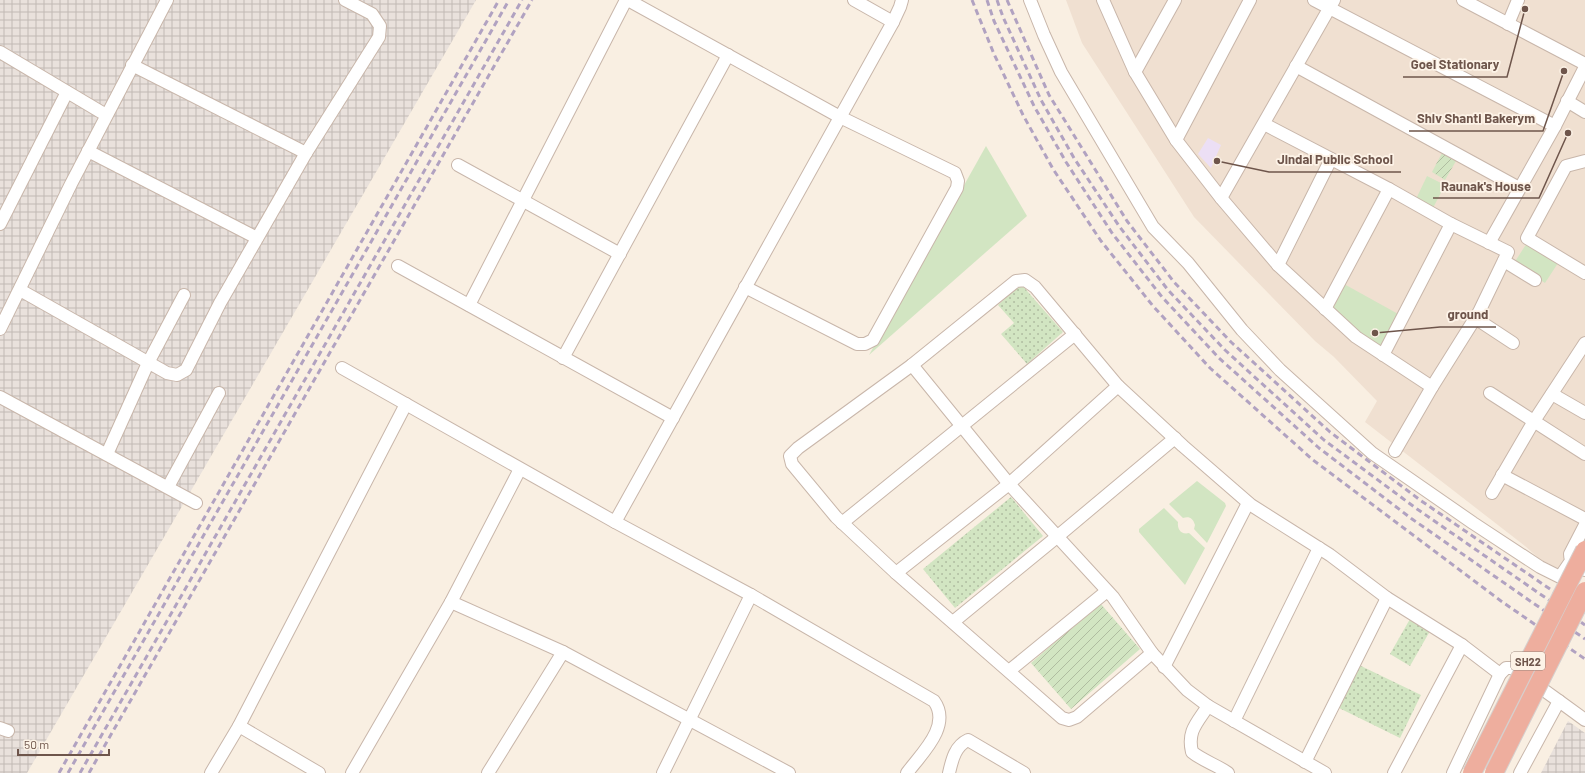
<svg xmlns="http://www.w3.org/2000/svg" width="1585" height="773" font-family="Barlow,sans-serif">
<style>
.residential{fill:#f0e0d1}
.industrial{fill:url(#industrial-grid)}
.education{fill:#ecdff5}
.grass{fill:#d2e5c2}
.park{fill:url(#park-dots)}
.garden{fill:url(#garden-furrows)}
.lines{fill:none;stroke-linecap:round;stroke-linejoin:round}
.minor-casing{stroke:#c8b6aa;stroke-width:14}
.minor{stroke:#fff;stroke-width:12}
.rail{stroke:#b1a2c1;stroke-width:3;stroke-dasharray:6 4;stroke-linecap:butt}
.highway-bridge-casing{stroke:#d6cfcd;stroke-width:20;stroke-linecap:butt}
.highway-bridge{stroke:#eeae9e;stroke-width:18}
.labels{text-anchor:middle;dominant-baseline:central;stroke-width:3.5;stroke-linejoin:round;paint-order:stroke}
.shield{fill:#fdf3e7;stroke:#99847a;stroke-width:1}
.shield-label{font-size:11px;font-weight:bold;fill:#6e554b}
.leader{fill:none;stroke:#6e554b;stroke-width:1.5}
.callout-dot{fill:#6e554b;stroke:#fdf3e7;stroke-width:1.5}
.callout-label{font-size:13px;text-anchor:middle;font-weight:bold;fill:#6e554b;stroke:#fdf3e7;stroke-width:3.5;stroke-linejoin:round;paint-order:stroke}
</style>
<defs>
<pattern id="industrial-grid" width="8" height="8" patternUnits="userSpaceOnUse"><rect width="8" height="8" fill="#e9e1dc"/><path d="M0 4h8M4 0v8" fill="none" stroke="#c1b9b4"/></pattern>
<pattern id="park-dots" width="8" height="8" patternUnits="userSpaceOnUse"><rect width="8" height="8" fill="#d2e5c2"/><path d="M2 2h.1M6 6h.1" fill="none" stroke="#afbca0" stroke-width="1.8" stroke-linecap="round"/></pattern>
<pattern id="garden-furrows" width="10" height="10" patternUnits="userSpaceOnUse"><rect width="10" height="10" fill="#d2e5c2"/><path d="M-1 1l2-2M0 10L10 0M9 11l2-2" fill="none" stroke="#afbca0"/></pattern>
</defs>
<rect width="100%" height="100%" fill="#f9efe2"/>
<!-- residential -->
<polygon class="residential" points="1066,0 1585,0 1585,529 1560,577 1525,546 1365,422 1377,401 1334,357 1315,341 1194,217 1082,43"/>
<!-- industrial -->
<g class="industrial">
<polygon points="0,0 476,0 27,773 0,773"/>
<polygon points="1568,721 1585,733 1585,773 1541,773"/>
</g>
<!-- education -->
<polygon class="education" points="1208,138 1221,145 1211,168 1198,154"/>
<!-- grass -->
<g class="grass">
<polygon points="986,146 1027,216 869,355"/>
<polygon points="1427,176 1445,185 1433,208 1416,199"/>
<polygon points="1529,240 1560,260 1545,283 1514,263"/>
<polygon points="1344,284 1400,315 1380,350 1330,307"/>
<path d="M1197,481l28,22 1,3 -19,37 -13,-14 1,-4c-2,-7 -6,-9 -12,-7l-14,-14z"/>
<path d="M1164,508l14,14c-1,7 3,13 11,11l16,15 -20,37 -46,-53v-3z"/>
</g>
<!-- park -->
<g class="park">
<polygon points="1021,284 1063,332 1027,364 1001,334 1014,323 998,305"/>
<polygon points="1011,497 1043,536 955,608 923,569"/>
<polygon points="1410,619 1430,631 1410,666 1390,654"/>
<polygon points="1359,665 1421,695 1400,738 1339,708"/>
</g>
<!-- garden -->
<g class="garden">
<polygon points="1442,153 1456,161 1445,180 1432,172"/>
<polygon points="1100,603 1140,649 1071,709 1031,663"/>
</g>
<g class="lines">
<defs>
<g id="minor">
<polyline points="628,0 840,117 955,173 958,181 957,188 873,340 865,344 857,344 745,287"/>
<polyline points="854,0 893,22"/>
<polyline points="1030,0 1044,35 1061,72 1153,227 1188,263 1242,330 1280,370 1372,453 1473,523 1540,567 1560,577 1571,561"/>
<polyline points="1103,0 1135,72 1176,140 1221,198 1278,265 1356,337 1432,387"/>
<polyline points="1314,0 1555,126"/>
<polyline points="1463,0 1585,64"/>
<polyline points="1508,24 1518,0"/>
<polyline points="0,52 106,115"/>
<polyline points="132,65 306,153"/>
<polyline points="1296,66 1519,188"/>
<polyline points="1135,72 1175,0"/>
<polyline points="1567,101 1585,112"/>
<polyline points="1264,124 1389,189 1451,224 1508,252 1479,312 1432,387 1395,451"/>
<polyline points="1176,140 1250,0"/>
<polyline points="88,151 257,238"/>
<polyline points="1585,161 1566,166 1527,238 1585,273"/>
<polyline points="458,165 620,254"/>
<polyline points="1221,198 1334,0"/>
<polyline points="0,224 67,92"/>
<polyline points="1489,243 1555,126 1585,67"/>
<polyline points="1504,261 1535,280"/>
<polyline points="1278,265 1331,159"/>
<polyline points="398,266 673,418"/>
<polyline points="20,290 167,373 177,375 186,370 220,303 306,153 379,37 380,26 372,14 345,0"/>
<polyline points="469,305 626,0"/>
<polyline points="1325,309 1389,189"/>
<polyline points="1475,318 1513,343"/>
<polyline points="0,329 71,184 167,0"/>
<polyline points="1383,355 1451,224"/>
<polyline points="563,358 728,55"/>
<polyline points="912,365 1009,484 1113,597 1152,653 1187,690 1208,706 1325,773"/>
<path d="M342,368l273,154 136,73 183,106c18,25 -13,53 -27,72"/>
<polyline points="1490,393 1585,454"/>
<polyline points="1552,394 1585,413"/>
<polyline points="0,397 196,503"/>
<polyline points="107,454 148,363 184,295"/>
<polyline points="1502,475 1585,519"/>
<polyline points="168,487 219,393"/>
<polyline points="1492,493 1534,421 1585,343"/>
<polyline points="615,522 893,22 900,7 902,0"/>
<polyline points="842,523 1075,334"/>
<path d="M1585,525l-15,29c0,9 8,12 15,16"/>
<polyline points="896,573 1009,484 1118,386"/>
<polyline points="451,602 563,652 789,773"/>
<polyline points="953,622 1058,536 1175,438"/>
<polyline points="1152,653 1077,717 1069,720 1062,718 896,573 836,517 792,464 790,456 798,448 912,365 1016,281 1025,280 1035,287 1118,386 1183,446 1251,505 1330,555 1387,598 1462,645 1500,674"/>
<polyline points="1164,667 1248,503"/>
<polyline points="1009,671 1107,591"/>
<polyline points="1559,701 1585,720"/>
<path d="M1208,706c-11,17 -21,25 -16,46 11,9 25,13 36,21"/>
<polyline points="1234,721 1319,548"/>
<polyline points="239,726 319,773"/>
<polyline points="0,728 8,731"/>
<polyline points="1305,762 1387,598"/>
<polyline points="211,773 239,726 406,404"/>
<polyline points="352,773 451,602 520,469"/>
<polyline points="488,773 563,652"/>
<polyline points="663,773 751,595"/>
<path d="M949,773c3,-13 6,-27 19,-33l56,33"/>
<polyline points="1394,773 1462,645"/>
<polyline points="1453,773 1500,674 1506,668 1511,668 1516,670 1559,701 1520,773"/>
</g>
</defs>
<!-- minor casing -->
<use href="#minor" class="minor-casing"/>
<!-- minor -->
<use href="#minor" class="minor"/>
<!-- rail -->
<g class="rail">
<polyline points="972,0 994,54 1023,115 1053,169 1101,241 1153,306 1210,368 1313,460 1501,601 1585,659"/>
<polyline points="987,0 994,21 1034,106 1066,162 1112,233 1162,297 1219,358 1319,448 1412,519 1585,639"/>
<polyline points="997,0 1003,17 1041,100 1074,158 1119,226 1168,290 1225,350 1324,440 1417,509 1585,625"/>
<polyline points="1007,0 1049,95 1127,221 1174,282 1231,342 1330,432 1420,500 1585,613"/>
<polyline points="59,773 499,0"/>
<polyline points="68,773 509,0"/>
<polyline points="80,773 522,0"/>
<polyline points="89,773 532,0"/>
</g>
<defs>
<g id="highway-bridge">
<polyline points="1472,773 1585,550"/>
<polyline points="1494,773 1585,591"/>
</g>
</defs>
<!-- highway-bridge casing -->
<use href="#highway-bridge" class="highway-bridge-casing"/>
<!-- highway-bridge -->
<use href="#highway-bridge" class="highway-bridge"/>
</g>
<g class="labels">
<!-- shield labels -->
<rect class="shield" x="1511" y="652" width="34" height="18" rx="3"/>
<g class="shield-label">
<text x="1528" y="661">SH22</text>
</g>
</g>
<!-- callouts -->
<path class="leader" d="M1525 9L1507 77H1403M1564 71L1543 131H1409M1217 161L1269 172H1401M1568 133L1539 198H1433M1375 333L1440 327H1496"/>
<g class="callout-dot">
<circle cx="1525" cy="9" r="4"/>
<circle cx="1564" cy="71" r="4"/>
<circle cx="1217" cy="161" r="4"/>
<circle cx="1568" cy="133" r="4"/>
<circle cx="1375" cy="333" r="4"/>
</g>
<g class="callout-label">
<text x="1455" y="69">Goel Stationary</text>
<text x="1476" y="123">Shiv Shanti Bakerym</text>
<text x="1335" y="164">Jindal Public School</text>
<text x="1486" y="191">Raunak's House</text>
<text x="1468" y="319">ground</text>
</g>
<!-- scale -->
<path d="M18 749v6h91v-6" fill="none" stroke="#6e554b" stroke-width="2"/>
<text x="24" y="749" font-size="12" fill="#6e554b" stroke="#fdf3e7" stroke-width="3" paint-order="stroke">50 m</text>
</svg>
